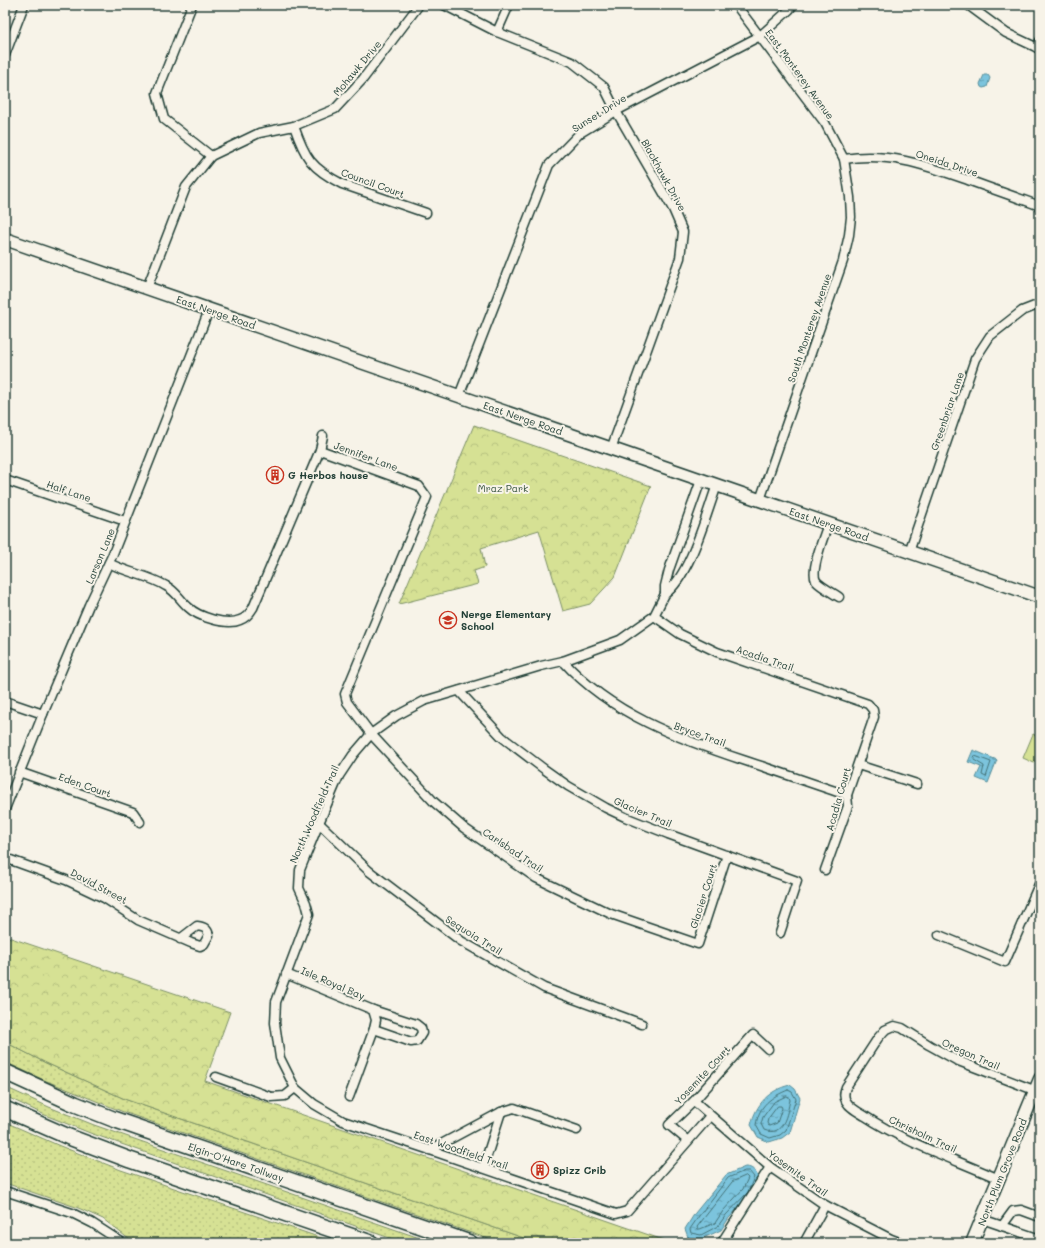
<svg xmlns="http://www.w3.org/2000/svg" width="1045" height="1248" font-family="Mali,sans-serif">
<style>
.grass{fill:url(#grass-dots);stroke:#7a8f64}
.forest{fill:url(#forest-crowns);stroke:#7a8f64}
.pitch{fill:#d6e194;stroke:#7a8f64}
.water{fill:url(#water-ripples);stroke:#578e99}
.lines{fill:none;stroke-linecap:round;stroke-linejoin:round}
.shore{stroke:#447378;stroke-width:1}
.stream{stroke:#578e99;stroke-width:2}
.street-casing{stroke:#1f3d34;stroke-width:11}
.secondary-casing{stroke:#1f3d34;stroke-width:15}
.highway-casing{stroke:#1f3d34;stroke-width:18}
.street{stroke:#f7f3e8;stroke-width:8}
.secondary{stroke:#f7f3e8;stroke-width:12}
.highway{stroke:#f7f3e8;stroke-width:15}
.labels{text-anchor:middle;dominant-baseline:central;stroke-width:4;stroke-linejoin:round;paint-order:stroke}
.street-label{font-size:10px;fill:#1f3d34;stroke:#f7f3e8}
.poi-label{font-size:10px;font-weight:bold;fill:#1f3d34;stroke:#f7f3e8;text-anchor:start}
.park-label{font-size:10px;fill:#3a5642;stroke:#f7f3e8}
</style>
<defs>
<pattern id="grass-dots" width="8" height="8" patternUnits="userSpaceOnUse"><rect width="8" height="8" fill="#d6e194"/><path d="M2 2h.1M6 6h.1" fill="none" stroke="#b7c280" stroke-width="1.8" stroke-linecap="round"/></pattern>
<pattern id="forest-crowns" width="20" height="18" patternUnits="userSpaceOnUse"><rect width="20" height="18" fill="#d6e194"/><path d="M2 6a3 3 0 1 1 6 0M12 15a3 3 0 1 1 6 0" fill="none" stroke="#b7c280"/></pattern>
<pattern id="water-ripples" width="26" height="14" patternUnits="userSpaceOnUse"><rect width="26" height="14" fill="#7cc4dd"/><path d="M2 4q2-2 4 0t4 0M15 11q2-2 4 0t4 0" fill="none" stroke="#65a0b4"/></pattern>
</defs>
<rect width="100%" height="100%" fill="#f7f3e8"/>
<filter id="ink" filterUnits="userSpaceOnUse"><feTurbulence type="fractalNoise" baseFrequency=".025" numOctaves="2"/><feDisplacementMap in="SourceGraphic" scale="8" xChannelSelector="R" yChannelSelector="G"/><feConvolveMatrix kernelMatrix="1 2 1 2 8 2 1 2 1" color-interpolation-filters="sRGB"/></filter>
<g filter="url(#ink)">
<!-- grass -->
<g class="grass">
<polygon points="5,1042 46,1063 127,1100 538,1243 500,1243 126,1113 44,1080 5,1062"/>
<polygon points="5,1087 49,1107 94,1125 434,1243 404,1243 90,1133 45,1115 5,1096"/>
<polygon points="5,1122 60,1146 121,1170 336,1243 134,1243 103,1219 76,1207 5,1183"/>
</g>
<!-- forest -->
<g class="forest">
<polygon points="474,425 651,486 615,577 590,604 563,611 539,530 481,548 485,567 474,571 478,584 399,604"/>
<polygon points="5,936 230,1012 205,1081 672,1243 538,1243 127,1100 46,1063 5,1042"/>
</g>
<!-- pitch -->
<polygon class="pitch" points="1033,734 1040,737 1040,749 1034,763 1023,758"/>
<!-- water -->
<g class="water">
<polygon points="984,75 988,75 990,78 987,87 983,88 981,87 980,84"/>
<polygon points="973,750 997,760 988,783 976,778 981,767 968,762"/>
<path d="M790,1085l5,4 5,9 -10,34 -8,6 -13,4 -11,-5 -7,-12c5,-21 18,-35 39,-40z"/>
<path d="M745,1167c8,0 10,4 13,10l-7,17 -22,24 -8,12 -20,9 -13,-2 -3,-8 10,-16 31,-38z"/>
</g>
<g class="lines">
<!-- shore -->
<g class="shore">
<polygon points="975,756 991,762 986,777 982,775 984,766 974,760"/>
<path d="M788,1090l4,2 4,7 -10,31 -6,5 -10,3 -9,-4 -5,-9c3,-20 15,-28 32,-35z"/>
<path d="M787,1096l2,1 1,3c-3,13 -6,38 -26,30l-3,-6 2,-7 11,-15z"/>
<polygon points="778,1106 781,1106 782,1108 777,1123 769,1126 767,1123 768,1119"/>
<polygon points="745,1171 749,1171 754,1177 748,1192 726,1215 718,1226 701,1235 691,1233 690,1229 699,1216 728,1178"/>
<polygon points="746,1176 748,1178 743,1189 723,1211 715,1223 700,1229 698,1229 697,1227 732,1182"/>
</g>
<!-- stream -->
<polyline class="stream" points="687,1243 688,1237"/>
<defs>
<g id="street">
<polyline points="192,5 157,93 164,119 211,156"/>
<polyline points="444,5 497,32 572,62 604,87 616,111 673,209 683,232 680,258 611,449"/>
<polyline points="736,5 825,123 844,159 850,197 851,217 849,235 843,261 760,500"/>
<polyline points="968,5 1006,33 1040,49"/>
<polyline points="497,32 509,5"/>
<polyline points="1037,48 1040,41"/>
<polyline points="5,55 24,5"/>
<path d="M294,126c11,32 17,42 48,58l84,29"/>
<path d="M844,159c46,-7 81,6 124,21 24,9 48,17 72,26"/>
<polyline points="147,288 186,187 211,156 259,133 294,126 335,109 363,79 419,5"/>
<polyline points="459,396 549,165 580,133 616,111 760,36 789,10 793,5"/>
<polyline points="320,450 323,436"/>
<polyline points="5,480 125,521"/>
<path d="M701,480l-32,90 -4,16v8c25,-18 41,-79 52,-109"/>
<path d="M828,524c-4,12 -18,46 -12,57 4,5 17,12 23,16"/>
<polyline points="909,552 975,359 990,336 1022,311 1040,304"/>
<path d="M109,563c18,10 39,12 57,23 10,5 14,14 22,21 10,10 39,19 52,13 6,-2 10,-7 13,-12l67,-158 99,36 8,11 -82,197 2,8 24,32 63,68 30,26 72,50 75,36 87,30 29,-89"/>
<polyline points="665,594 654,616 620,640 563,661 541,666 424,701 396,716 371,734 353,755 339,776 319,823 300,870 299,888 306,903 309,914 276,1002 275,1023 280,1058 295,1088 314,1104 343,1121 430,1150 616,1214 627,1211 710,1116"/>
<polyline points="654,616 680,634 717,652 868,704 873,710 874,717 847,795 848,806 825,870"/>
<path d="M563,661c48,53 116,78 183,100 34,11 67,23 101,34"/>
<polyline points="459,691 502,737 544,769 568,786 606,808 625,817 668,834 797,881 780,933"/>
<polyline points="5,701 43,714"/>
<polyline points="858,765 917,784"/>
<polyline points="19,772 133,812 140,822"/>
<polyline points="5,809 43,714 89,605 112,556 209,310"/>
<polyline points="319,823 369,871 461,941 544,988 642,1024"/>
<path d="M5,858l61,22 38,18 34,22 53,23 9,3 4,-2 5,-9c-2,-7 -5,-8 -12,-9l-17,13"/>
<polyline points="939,935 1005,962 1040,882"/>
<polyline points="286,974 373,1010 416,1024 421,1028 422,1033 417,1041 411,1042 374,1029"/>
<polyline points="216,1077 271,1097 285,1096 295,1088"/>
<polyline points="349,1097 374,1029 376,1020 373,1010"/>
<polyline points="694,1101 770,1167 825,1205 891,1239 902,1243"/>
<polyline points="688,1141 669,1125 694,1101 753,1035 768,1049"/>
<polyline points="430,1150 501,1112 514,1108 577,1130"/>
<polyline points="483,1168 501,1112"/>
<path d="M999,1179c-45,-20 -93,-36 -134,-63 -7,-4 -15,-8 -19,-15 -3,-5 -2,-9 0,-14l32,-49 7,-8 9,-4 8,2 27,17 27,15 83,32"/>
<polyline points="5,1191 72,1213 92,1223 123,1243"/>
<polyline points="982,1219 1040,1239"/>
<polyline points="1002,1226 1013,1211 1021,1210 1040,1217"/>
<polyline points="722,1242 770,1167"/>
<polyline points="804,1243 825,1205"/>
</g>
<g id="secondary">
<polyline points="5,239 1040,597"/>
<polyline points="972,1243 1040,1079"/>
</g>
<g id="highway">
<polyline points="5,1072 75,1104 113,1119 470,1243"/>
<polyline points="5,1109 69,1137 130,1160 371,1243"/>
</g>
</defs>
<!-- street casing -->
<use href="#street" class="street-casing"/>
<!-- secondary casing -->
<use href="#secondary" class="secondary-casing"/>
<!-- highway casing -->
<use href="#highway" class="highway-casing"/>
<!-- street -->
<use href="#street" class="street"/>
<!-- secondary -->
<use href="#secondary" class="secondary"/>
<!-- highway -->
<use href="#highway" class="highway"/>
</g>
</g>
<!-- icons -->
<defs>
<symbol id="building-ring" viewBox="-11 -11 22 22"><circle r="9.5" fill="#f7f3e8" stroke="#c8321e" stroke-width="1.5"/><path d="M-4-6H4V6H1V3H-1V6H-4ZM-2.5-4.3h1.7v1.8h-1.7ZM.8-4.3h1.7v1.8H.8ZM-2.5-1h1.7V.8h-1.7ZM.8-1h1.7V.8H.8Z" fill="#c8321e"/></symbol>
<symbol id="school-ring" viewBox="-11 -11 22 22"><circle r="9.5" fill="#f7f3e8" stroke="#c8321e" stroke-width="1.5"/><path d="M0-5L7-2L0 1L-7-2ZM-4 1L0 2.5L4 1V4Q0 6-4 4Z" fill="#c8321e"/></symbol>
</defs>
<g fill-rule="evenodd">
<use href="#building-ring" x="265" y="465" width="20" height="20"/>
<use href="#school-ring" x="438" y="610" width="20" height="20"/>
<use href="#building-ring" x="530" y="1160" width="20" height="20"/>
</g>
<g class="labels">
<!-- street labels -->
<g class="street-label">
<text transform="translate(357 68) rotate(-50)">Mohawk Drive</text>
<text transform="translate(800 74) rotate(54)">East Monterey Avenue</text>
<text transform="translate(599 113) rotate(-32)">Sunset Drive</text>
<text transform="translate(947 163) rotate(18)">Oneida Drive</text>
<text transform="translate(664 175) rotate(61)">Blackhawk Drive</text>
<text transform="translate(373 183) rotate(20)">Council Court</text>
<text transform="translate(216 312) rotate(19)">East Nerge Road</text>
<text transform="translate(809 328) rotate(-71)">South Monterey Avenue</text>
<text transform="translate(947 411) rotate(-71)">Greenbriar Lane</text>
<text transform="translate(523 418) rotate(19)">East Nerge Road</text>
<text transform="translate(366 456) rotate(20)">Jennifer Lane</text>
<text transform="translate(69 491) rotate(19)">Half Lane</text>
<text transform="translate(829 524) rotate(19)">East Nerge Road</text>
<text transform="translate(100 556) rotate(-67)">Larson Lane</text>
<text transform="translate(765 658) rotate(19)">Acadia Trail</text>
<text transform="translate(700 734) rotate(20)">Bryce Trail</text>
<text transform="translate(85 785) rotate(19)">Eden Court</text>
<text transform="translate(838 799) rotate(-74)">Acadia Court</text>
<text transform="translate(643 812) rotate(23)">Glacier Trail</text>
<text transform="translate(314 814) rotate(-66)">North Woodfield Trail</text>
<text transform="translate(513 850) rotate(34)">Carlsbad Trail</text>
<text transform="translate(99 886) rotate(28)">David Street</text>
<text transform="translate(703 896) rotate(-72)">Glacier Court</text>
<text transform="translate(474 935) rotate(32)">Sequoia Trail</text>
<text transform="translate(333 983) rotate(23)">Isle Royal Bay</text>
<text transform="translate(971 1054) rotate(24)">Oregon Trail</text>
<text transform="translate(702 1075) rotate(-47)">Yosemite Court</text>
<text transform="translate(923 1134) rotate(25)">Chrisholm Trail</text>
<text transform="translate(461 1150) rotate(19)">East Woodfield Trail</text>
<text transform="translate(236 1162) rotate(19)">Elgin-O'Hare Tollway</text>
<text transform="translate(1002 1172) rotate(-68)">North Plum Grove Road</text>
<text transform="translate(798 1173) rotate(36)">Yosemite Trail</text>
</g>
<!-- poi labels -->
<g class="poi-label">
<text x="288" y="475">G Herbos house</text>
<text x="461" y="614">Nerge Elementary<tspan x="461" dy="12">School</tspan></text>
<text x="553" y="1170">Spizz Crib</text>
</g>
<!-- park labels -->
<g class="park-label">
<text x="503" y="488">Mraz Park</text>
</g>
</g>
<!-- margin -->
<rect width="1045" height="1248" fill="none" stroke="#f7f3e8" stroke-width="20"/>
<rect x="10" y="10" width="1025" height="1228" fill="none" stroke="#1f3d34" stroke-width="1.5" filter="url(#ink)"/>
</svg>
